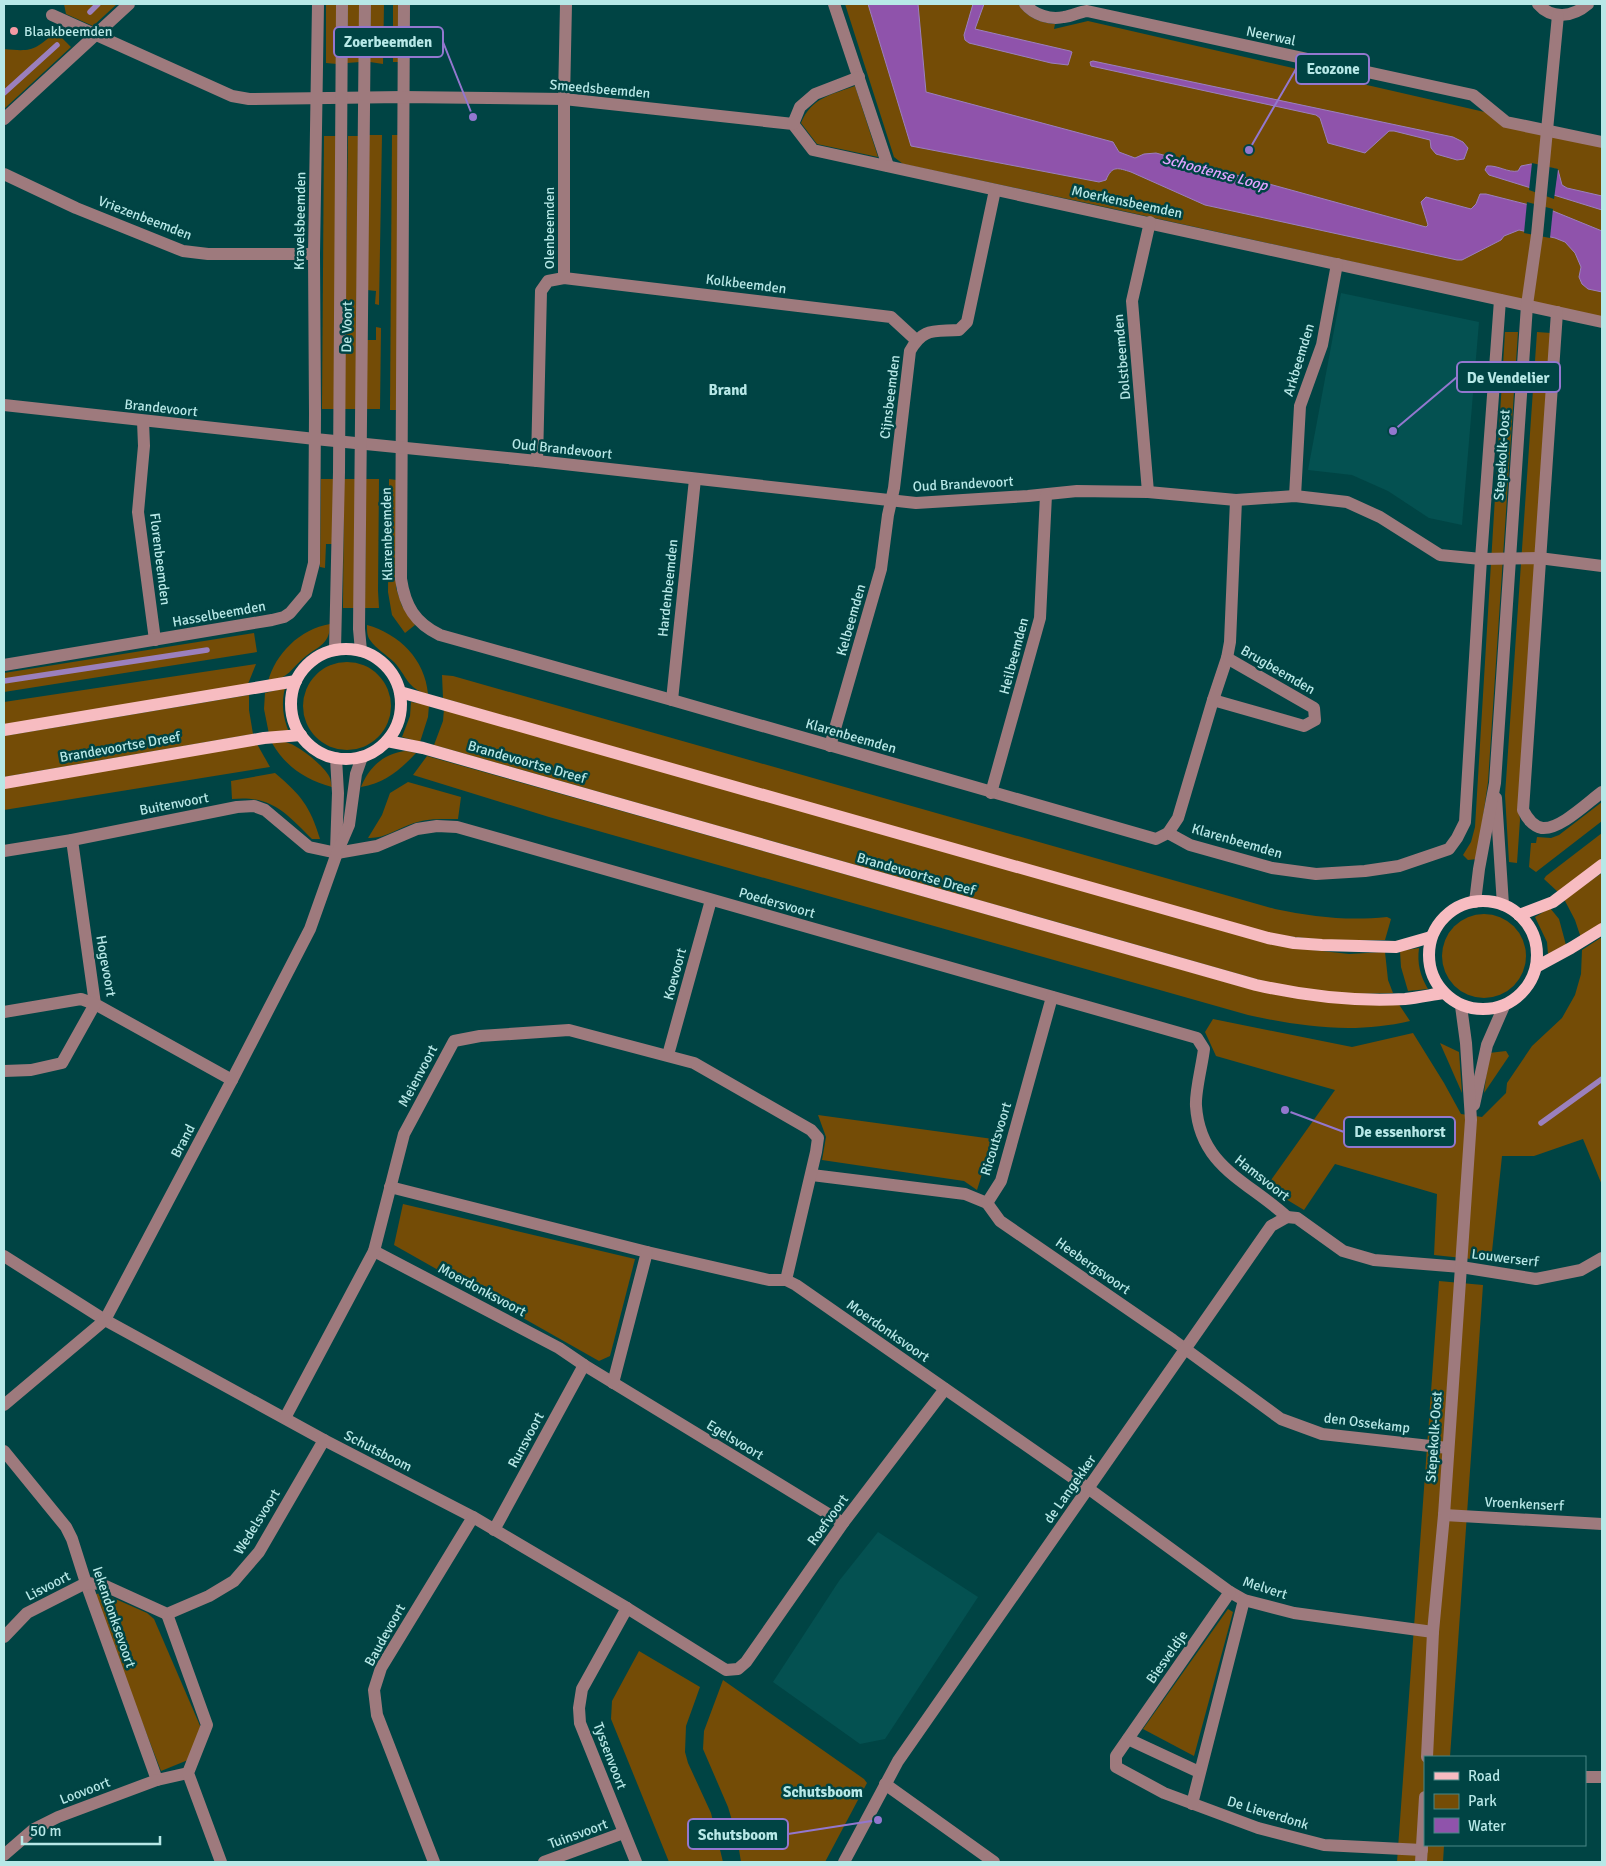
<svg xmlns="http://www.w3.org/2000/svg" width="1606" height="1866" font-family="Signika,sans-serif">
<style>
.built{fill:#045151}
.green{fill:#744c06}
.water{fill:#8f53ab;stroke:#9b80bd}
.pier{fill:#044}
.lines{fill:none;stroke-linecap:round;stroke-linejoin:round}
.stream{stroke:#9b80bd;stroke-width:5.5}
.minor{stroke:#9e7a7d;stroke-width:12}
.major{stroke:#f7bcc1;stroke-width:12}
.poi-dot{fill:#f49aa3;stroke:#044;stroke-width:2}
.labels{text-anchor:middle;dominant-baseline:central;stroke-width:5;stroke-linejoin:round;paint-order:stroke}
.poi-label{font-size:14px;fill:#b7e8e7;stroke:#044;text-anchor:start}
.street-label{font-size:14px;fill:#b7e8e7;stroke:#044}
.water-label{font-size:15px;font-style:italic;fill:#e0a3ff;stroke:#044}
.neighbourhood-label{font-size:15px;font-weight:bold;fill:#b7e8e7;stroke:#044}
.leader{fill:none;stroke:#9377cf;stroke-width:2}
.callout-dot{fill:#9377cf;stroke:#044;stroke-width:2}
.callout{fill:#044;stroke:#9377cf;stroke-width:2}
.callout-label{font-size:15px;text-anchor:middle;font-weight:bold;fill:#b7e8e7}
</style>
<rect width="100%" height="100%" fill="#044"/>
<!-- built -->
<g class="built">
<polygon points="1341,293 1479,322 1462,525 1429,518 1388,491 1352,475 1308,470"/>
<polygon points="878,1532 978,1597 885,1739 860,1744 773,1682 839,1581"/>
</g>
<!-- green -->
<g class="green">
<polygon points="64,4 117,4 93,26 66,14"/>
<polygon points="326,4 338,4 337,64 326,63"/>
<polygon points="348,4 361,4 360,62 347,63"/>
<polygon points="371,4 384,4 383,64 370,62"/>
<polygon points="393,4 400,4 399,62 393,62"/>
<path d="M845,4h173c8,13 22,19 37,20l-1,5 34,-8 514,118v178l-515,-114 -184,-39 -9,-7z"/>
<path d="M56,32l15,15 -67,62v-60c29,3 30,1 52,-17z"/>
<path d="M855,86l23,71 -61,-13 -16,-21c11,-26 30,-28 54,-37z"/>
<polygon points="369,135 382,135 379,305 375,304 376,291 367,290"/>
<polygon points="392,135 398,135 397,410 390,410"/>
<polygon points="324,136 338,136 335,409 322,409"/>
<polygon points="348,136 358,136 356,409 344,409"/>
<polygon points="376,327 381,328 380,409 367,409 367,340 376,340"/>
<polygon points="1505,332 1518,332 1488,782 1477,859 1468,860 1463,855 1471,842 1475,827"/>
<polygon points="1537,332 1551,333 1519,809 1520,820 1517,863 1509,862 1505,795"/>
<polygon points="321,479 335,479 334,544 326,544 325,568 320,567"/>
<polygon points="344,479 357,479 356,608 343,608"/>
<polygon points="366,479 379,479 378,591 379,608 365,608"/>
<polygon points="389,479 397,480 396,588 402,606 415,625 405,633 392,615 388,592"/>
<path d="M330,624c0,20 -11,22 -24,32 -17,14 -15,21 -38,26 7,-28 32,-53 62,-58z"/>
<path d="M367,625c32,9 58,34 61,69 -21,-5 -21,-18 -34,-32 -7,-7 -18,-13 -24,-22 -3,-4 -3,-9 -3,-15z"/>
<polygon points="254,633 257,652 4,692 4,673"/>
<circle cx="347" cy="706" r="44"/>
<polygon points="256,664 248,684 4,726 4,702"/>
<path d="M442,675l11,1 822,233c38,8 73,12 112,8l4,2 -6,21h-62l-55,-6 -696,-198 -129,-38z"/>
<path d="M285,688c-4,15 -2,30 4,44l-20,2 -5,-25 1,-16z"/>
<polygon points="249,695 249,710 253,734 4,777 4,736"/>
<polygon points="411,702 429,705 428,717 420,742 402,737 410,716"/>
<polygon points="444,709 1295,948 1349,954 1385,952 1388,980 1393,993 1347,994 1288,988 434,745 443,721"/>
<path d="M285,742c12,2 38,23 44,34 2,3 2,8 3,11 -26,-7 -46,-20 -60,-44z"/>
<polygon points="257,744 270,767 4,810 4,786"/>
<path d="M406,751l10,2c-16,17 -31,30 -55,34 8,-20 23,-34 45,-36z"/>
<path d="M427,756l827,234 144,13 12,18c-55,13 -108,6 -162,-6l-699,-198 -136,-42z"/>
<path d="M275,773c26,22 35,33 45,66h-8c-26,-26 -41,-44 -80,-40l-1,-18z"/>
<path d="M408,782l53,15 -3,22c-15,0 -30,-1 -44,4 -15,5 -30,16 -46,15l14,-23 8,-22z"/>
<polygon points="1602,802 1602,821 1536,872 1529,867 1531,843 1536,843 1537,837 1551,838 1559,835"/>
<polygon points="1602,833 1602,861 1558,892 1544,879 1546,876"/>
<polygon points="1602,873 1602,925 1581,938 1575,920 1564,899"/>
<polygon points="1550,908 1559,919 1566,945 1548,954 1547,942 1535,917"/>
<circle cx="1484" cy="956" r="42"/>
<polygon points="1602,937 1602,1185 1583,1139 1534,1156 1502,1156 1491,1261 1434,1255 1437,1194 1335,1164 1304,1210 1266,1187 1335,1090 1216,1056 1205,1032 1213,1019 1352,1047 1413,1033 1444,1083 1461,1114 1482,1117 1506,1093 1507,1083 1532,1046 1562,1018 1575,995 1581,974 1582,950"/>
<path d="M1419,948c-2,15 1,28 9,41l-20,2 -7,-24 -1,-16z"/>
<polygon points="1440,1043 1459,1052 1462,1093"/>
<polygon points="1506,1051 1509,1056 1484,1093 1489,1053"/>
<polygon points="818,1115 993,1139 977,1190 964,1181 822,1160 826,1137"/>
<polygon points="403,1204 635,1259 610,1356 599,1361 394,1245"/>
<polygon points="1439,1281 1483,1285 1450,1757 1425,1757 1425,1845 1444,1845 1443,1862 1397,1862"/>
<polygon points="102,1593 147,1613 154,1619 201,1728 188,1760 161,1771 101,1616 96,1594"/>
<polygon points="1228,1609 1233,1612 1194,1756 1143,1729"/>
<polygon points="639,1651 700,1687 686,1726 685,1752 688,1763 711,1813 723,1862 669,1862 611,1719 612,1701"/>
<polygon points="723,1680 864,1779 867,1783 825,1862 741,1862 737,1837 728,1807 703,1749 704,1731"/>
</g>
<!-- water -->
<g class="water">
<path d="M868,4h50l8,88 187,50 6,10 16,6 9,-4 12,-1 270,74 2,-2 -7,-23 5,-5 45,12 5,-5 4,-10h6l67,17 49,20v61l-14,-3 -6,-5 -3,-7 2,-10 -6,-14 -10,-11 -10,-4 -36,-8 -15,6 -3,4 -39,20h-5l-252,-55 -74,-33c-13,-4 -19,-7 -25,8l-7,2 -188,-36z"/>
<polygon points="973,4 984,4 975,29 1070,51 1072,52 1068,65 1051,63 969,43 965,40 964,35"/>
<polygon points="1093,61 1453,137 1463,142 1468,148 1464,159 1457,160 1436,154 1431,148 1430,140 1394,131 1389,131 1365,153 1328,143 1320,118 1316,115 1091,66 1090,62"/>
<path d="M1531,164l27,6 4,15 5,3 35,8v14l-113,-35 -4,-5 2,-4c11,-1 21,7 31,5l3,-5z"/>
</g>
<!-- pier -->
<g class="pier">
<polygon points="1532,163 1558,169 1554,199 1529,190"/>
<polygon points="1527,202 1553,209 1550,238 1524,233"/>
</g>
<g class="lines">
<!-- stream -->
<g class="stream">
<polyline points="90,12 98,4"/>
<polyline points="4,93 57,45"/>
<polyline points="4,681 207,650"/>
<polyline points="1541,1123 1602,1079"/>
</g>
<!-- minor -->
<g class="minor">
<path d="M404,4l-3,575c4,27 14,44 39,56l232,65 484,139 12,-6 22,12 82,23 44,6 49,-3 34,-5 50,-17 8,-11 8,-16 16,-263 19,-259"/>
<polyline points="834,4 888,166"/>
<path d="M1025,4c9,11 25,16 39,13 8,-1 15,-5 23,-6l386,84 33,27 96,20"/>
<path d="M1538,4c14,16 35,13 50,0"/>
<polyline points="52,15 232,96 249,99 403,97 564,99 793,124 813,150 1602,322"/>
<polyline points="4,119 129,4"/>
<polyline points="793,124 800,107 815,94 859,77"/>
<polyline points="4,174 76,208 183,251 208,254 314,254"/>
<polyline points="564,278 891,317 916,340"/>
<path d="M1557,312l-34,498c4,8 9,16 19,18 18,2 46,-26 60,-36"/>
<polyline points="4,405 315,439 537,461 916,503 1028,496 1077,491 1148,492 1236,500 1295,496 1347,502 1380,517 1440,555 1481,559 1539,558 1602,566"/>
<polyline points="143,421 144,446 138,512 155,640"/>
<polyline points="537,461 541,291 548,281 564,278 564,99 566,4"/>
<polyline points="1148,492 1132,301 1150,222"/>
<polyline points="1295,496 1300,406 1322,345 1337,264"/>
<polyline points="335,650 339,472 342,4"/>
<polyline points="361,651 359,629 365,4"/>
<polyline points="4,665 272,620 284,617 290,613 306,594 314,563 315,414 314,254 318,4"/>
<polyline points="672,700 695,479"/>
<polyline points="1213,700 1304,726 1315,720 1314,708 1227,658"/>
<path d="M830,746l51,-177 7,-54 6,-27 16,-137c13,-24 24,-19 49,-21l8,-8 28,-132"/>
<polyline points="336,758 338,793 336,851"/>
<polyline points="991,793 1040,618 1046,495"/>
<polyline points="1496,798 1503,905"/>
<polyline points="1168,833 1178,818 1213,700 1227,658 1230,642 1236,500"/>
<polyline points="72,840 95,1004 232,1080"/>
<path d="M4,851l68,-11 165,-33 17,-1 11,4 44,37 28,6 40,-7 40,-17 20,-3 20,1 740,211 7,11c-2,17 -9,42 -8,57 4,61 52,75 91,111"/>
<polyline points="1475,902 1479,869 1495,783 1527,305 1537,235 1558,15"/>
<polyline points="4,1012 81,999 95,1004 62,1063 31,1070 4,1071"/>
<polyline points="668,1055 711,900"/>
<polyline points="1474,1105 1487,1045 1504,1006"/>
<polyline points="812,1175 965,1194 987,1203 1001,1181 1052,997"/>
<polyline points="390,1187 647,1252 769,1280 786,1280 796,1285 1089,1489 1230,1592 1244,1600 1294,1613 1433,1632"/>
<polyline points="987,1203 1000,1221 1173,1340 1281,1419 1322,1434 1448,1448"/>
<polyline points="1287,1217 1297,1218 1343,1251 1374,1260 1461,1267 1536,1279 1581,1270 1602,1258"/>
<polyline points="374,1251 559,1348 584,1365 843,1523"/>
<polyline points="4,1256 105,1320 324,1440 473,1517 627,1608 726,1670 738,1669 746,1662 843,1523 945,1389"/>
<polyline points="613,1383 647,1252"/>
<polyline points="4,1405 105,1320 232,1080 310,929 337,853 349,825 356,774 362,757"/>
<polyline points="285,1418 374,1251 404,1134 454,1041 480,1036 569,1030 694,1063 811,1130 818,1138 816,1152 786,1280"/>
<polyline points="4,1451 66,1527 72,1539 86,1583 157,1780 188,1773"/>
<polyline points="1444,1515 1602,1524"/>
<polyline points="494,1530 584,1365"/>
<polyline points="1230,1592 1116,1756 1116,1767 1164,1793 1258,1828 1324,1845 1422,1850"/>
<polyline points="627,1608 582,1689 579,1708 580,1723 636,1862"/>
<polyline points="167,1614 207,1725 188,1773 221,1862"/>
<polyline points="4,1637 27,1613 86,1583 101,1584 167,1614 209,1596 234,1581 259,1552 324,1440"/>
<polyline points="1128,1739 1199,1772"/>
<polyline points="1427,1757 1433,1632 1444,1515 1471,1120 1466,1043 1461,1006"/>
<polyline points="1585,1777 1602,1777"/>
<polyline points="885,1784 994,1862"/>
<polyline points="1192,1804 1244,1600"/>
<polyline points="4,1855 34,1829 58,1817 157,1780"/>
<polyline points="434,1862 377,1715 374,1690 381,1668 473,1517"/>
<polyline points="544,1862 623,1833"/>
<polyline points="844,1862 898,1761 1271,1226 1287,1217"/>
<polyline points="1421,1862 1425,1797"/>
</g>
<!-- major -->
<g class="major">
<circle cx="346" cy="704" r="55"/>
<polyline points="400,692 1268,938 1294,943 1322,945 1396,947 1431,937"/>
<polyline points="4,730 296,681"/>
<path d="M387,741l36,7 833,237c49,11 98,17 149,14 12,-1 25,-4 38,-6"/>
<polyline points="4,783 264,738 301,735"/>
<circle cx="1483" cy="955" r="54"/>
<polyline points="1519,915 1553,902 1602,865"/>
<polyline points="1536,967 1571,948 1602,929"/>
</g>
</g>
<!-- markers -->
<circle class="poi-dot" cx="14" cy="31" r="5"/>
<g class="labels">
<!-- poi labels -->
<g class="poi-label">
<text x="24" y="31">Blaakbeemden</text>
</g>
<!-- street labels -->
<g class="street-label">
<text transform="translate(1271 36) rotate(12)">Neerwal</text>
<text transform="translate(600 89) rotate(5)">Smeedsbeemden</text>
<text transform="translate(1127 202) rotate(12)">Moerkensbeemden</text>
<text transform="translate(145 218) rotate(21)">Vriezenbeemden</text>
<text transform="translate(300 221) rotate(-89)">Kravelsbeemden</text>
<text transform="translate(549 228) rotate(-90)">Olenbeemden</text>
<text transform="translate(746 284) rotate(7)">Kolkbeemden</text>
<text transform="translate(347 327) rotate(-89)">De Voort</text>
<text transform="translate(1122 357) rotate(-95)">Dolstbeemden</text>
<text transform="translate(1299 360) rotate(-73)">Arkbeemden</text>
<text transform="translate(890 397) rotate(-83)">Cijnsbeemden</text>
<text transform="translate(161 408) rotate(6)">Brandevoort</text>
<text transform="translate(562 449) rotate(6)">Oud Brandevoort</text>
<text transform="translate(1502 455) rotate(-86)">Stepekolk-Oost</text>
<text transform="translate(963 484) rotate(-3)">Oud Brandevoort</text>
<text transform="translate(387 534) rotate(-91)">Klarenbeemden</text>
<text transform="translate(160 559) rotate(83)">Florenbeemden</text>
<text transform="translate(668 588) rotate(-84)">Hardenbeemden</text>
<text transform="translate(219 614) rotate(-10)">Hasselbeemden</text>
<text transform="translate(851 620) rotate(-74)">Kelbeemden</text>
<text transform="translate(1014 656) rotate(-75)">Heilbeemden</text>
<text transform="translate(1278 670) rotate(30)">Brugbeemden</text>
<text transform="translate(851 736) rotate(16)">Klarenbeemden</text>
<text transform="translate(120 747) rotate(-10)">Brandevoortse Dreef</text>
<text transform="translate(527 762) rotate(16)">Brandevoortse Dreef</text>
<text transform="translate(174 804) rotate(-11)">Buitenvoort</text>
<text transform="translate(1237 841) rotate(16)">Klarenbeemden</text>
<text transform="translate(916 874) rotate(16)">Brandevoortse Dreef</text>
<text transform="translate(777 903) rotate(16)">Poedersvoort</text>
<text transform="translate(106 966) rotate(80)">Hogevoort</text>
<text transform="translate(675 974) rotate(-75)">Koevoort</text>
<text transform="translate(418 1076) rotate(-62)">Meienvoort</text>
<text transform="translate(996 1139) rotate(-73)">Ricoutsvoort</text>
<text transform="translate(183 1141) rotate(-62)">Brand</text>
<text transform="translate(1262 1178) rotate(38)">Hamsvoort</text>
<text transform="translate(1505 1258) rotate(7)">Louwerserf</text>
<text transform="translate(1093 1266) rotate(35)">Heebergsvoort</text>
<text transform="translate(482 1290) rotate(28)">Moerdonksvoort</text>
<text transform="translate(888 1331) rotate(35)">Moerdonksvoort</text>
<text transform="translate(1367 1423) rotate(7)">den Ossekamp</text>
<text transform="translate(1434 1437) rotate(-86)">Stepekolk-Oost</text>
<text transform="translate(526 1440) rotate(-62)">Runsvoort</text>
<text transform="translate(735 1440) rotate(31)">Egelsvoort</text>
<text transform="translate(378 1451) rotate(27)">Schutsboom</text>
<text transform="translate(1070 1489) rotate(-55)">de Langekker</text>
<text transform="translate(1524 1504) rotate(3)">Vroenkenserf</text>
<text transform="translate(828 1520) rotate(-54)">Roefvoort</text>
<text transform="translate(257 1522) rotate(-58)">Wedelsvoort</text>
<text transform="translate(48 1586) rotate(-27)">Lisvoort</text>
<text transform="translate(1265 1588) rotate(18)">Melvert</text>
<text transform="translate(114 1617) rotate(71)">Iekendonksevoort</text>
<text transform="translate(385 1635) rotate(-61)">Baudevoort</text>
<text transform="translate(1167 1657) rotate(-55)">Biesveldje</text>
<text transform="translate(610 1756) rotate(69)">Tyssenvoort</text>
<text transform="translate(85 1791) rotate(-21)">Loovoort</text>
<text transform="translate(1268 1813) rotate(17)">De Lieverdonk</text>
<text transform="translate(578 1834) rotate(-20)">Tuinsvoort</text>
</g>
<!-- water labels -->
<g class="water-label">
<text transform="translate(1215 172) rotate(15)">Schootense Loop</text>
</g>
<!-- neighbourhood labels -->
<g class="neighbourhood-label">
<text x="728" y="390">Brand</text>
<text x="823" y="1792">Schutsboom</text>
</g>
</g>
<!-- callouts -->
<path class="leader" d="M473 117L443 42M1249 150L1296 69M1393 431L1457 377M1285 1110L1344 1132M878 1820L788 1834"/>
<g class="callout-dot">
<circle cx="473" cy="117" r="5"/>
<circle cx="1249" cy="150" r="5"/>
<circle cx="1393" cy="431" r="5"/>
<circle cx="1285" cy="1110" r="5"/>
<circle cx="878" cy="1820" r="5"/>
</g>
<g class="callout">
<rect x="334" y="27" width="109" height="30" rx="5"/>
<rect x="1296" y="54" width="73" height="30" rx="5"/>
<rect x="1457" y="362" width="103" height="30" rx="5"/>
<rect x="1344" y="1117" width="111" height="30" rx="5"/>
<rect x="688" y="1819" width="100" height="30" rx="5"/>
</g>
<g class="callout-label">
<text x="388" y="47">Zoerbeemden</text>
<text x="1333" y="74">Ecozone</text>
<text x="1508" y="383">De Vendelier</text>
<text x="1400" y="1137">De essenhorst</text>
<text x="738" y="1840">Schutsboom</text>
</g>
<!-- border -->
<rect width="1606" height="1866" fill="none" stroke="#b7e8e7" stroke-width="10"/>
<!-- legend -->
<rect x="1424" y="1756" width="162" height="90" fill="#004444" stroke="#498685"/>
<rect x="1434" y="1772" width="25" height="8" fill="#f7bcc1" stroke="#498685"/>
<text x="1468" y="1781" font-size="15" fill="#b7e8e7">Road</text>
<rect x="1434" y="1794" width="25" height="15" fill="#744c06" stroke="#498685"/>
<text x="1468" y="1806" font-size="15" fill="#b7e8e7">Park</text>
<rect x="1434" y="1818" width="25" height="15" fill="#8f53ab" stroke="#498685"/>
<text x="1468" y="1831" font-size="15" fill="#b7e8e7">Water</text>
<!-- scale -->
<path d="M22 1836v8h138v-8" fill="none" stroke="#b7e8e7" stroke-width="2.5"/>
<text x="30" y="1836" font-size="15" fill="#b7e8e7" stroke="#004444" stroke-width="4" paint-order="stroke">50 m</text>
</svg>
